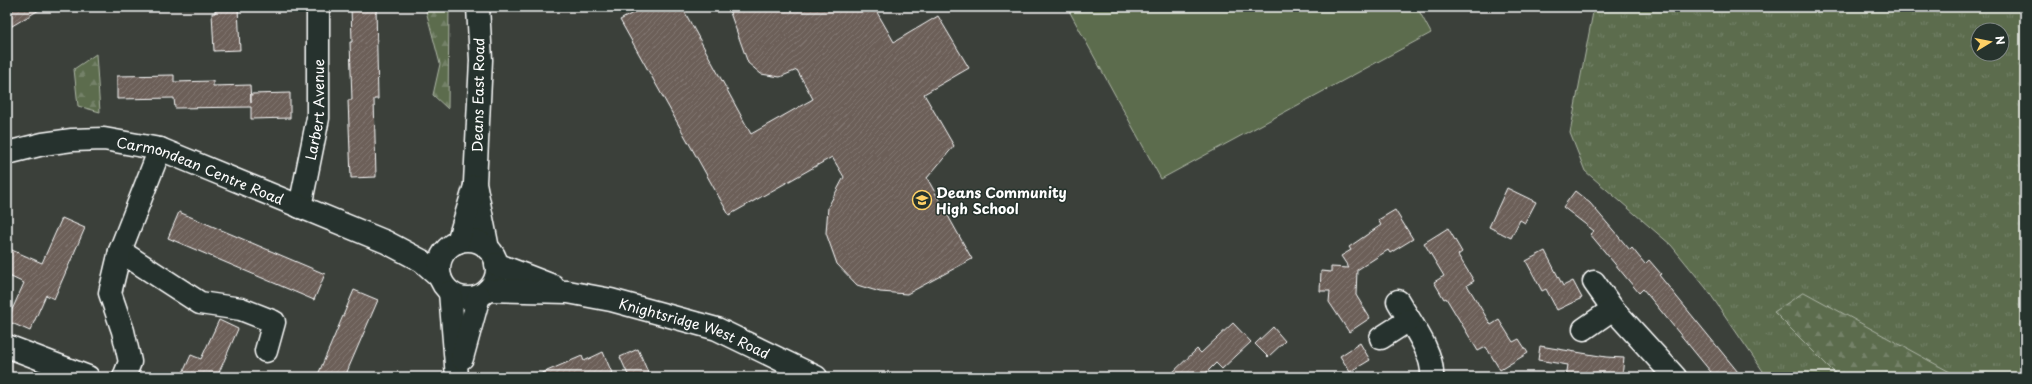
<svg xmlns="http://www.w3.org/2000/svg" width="2032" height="384" font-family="'Playpen Sans',sans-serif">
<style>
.grass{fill:url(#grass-tufts);stroke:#aeb6a6;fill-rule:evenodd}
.forest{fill:url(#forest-firs);stroke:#aeb6a6}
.pitch{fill:#5c6c4e;stroke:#aeb6a6}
.building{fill:url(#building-hatch);stroke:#fff}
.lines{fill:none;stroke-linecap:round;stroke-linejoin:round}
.street-casing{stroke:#fff;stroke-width:25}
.secondary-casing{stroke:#fff;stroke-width:25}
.street{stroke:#26332d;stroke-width:22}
.secondary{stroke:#26332d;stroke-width:22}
.labels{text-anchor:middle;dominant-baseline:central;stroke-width:3;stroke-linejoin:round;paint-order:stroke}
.street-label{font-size:14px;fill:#fff;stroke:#26332d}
.poi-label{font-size:14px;font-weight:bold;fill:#fff;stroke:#26332d;text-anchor:start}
</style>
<defs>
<pattern id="grass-tufts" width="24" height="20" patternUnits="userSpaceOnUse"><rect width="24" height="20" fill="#5c6c4e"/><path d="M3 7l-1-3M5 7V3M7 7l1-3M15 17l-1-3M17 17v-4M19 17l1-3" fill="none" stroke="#748269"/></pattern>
<pattern id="forest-firs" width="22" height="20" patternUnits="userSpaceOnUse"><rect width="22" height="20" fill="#5c6c4e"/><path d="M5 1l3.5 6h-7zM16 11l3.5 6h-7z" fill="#748269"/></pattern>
<pattern id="building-hatch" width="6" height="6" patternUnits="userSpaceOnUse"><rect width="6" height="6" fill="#6c5f59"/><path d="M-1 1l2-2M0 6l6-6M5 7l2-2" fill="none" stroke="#827772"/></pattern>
</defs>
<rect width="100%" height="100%" fill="#3b403a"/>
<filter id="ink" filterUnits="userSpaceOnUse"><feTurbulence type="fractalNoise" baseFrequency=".025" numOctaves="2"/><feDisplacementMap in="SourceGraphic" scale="8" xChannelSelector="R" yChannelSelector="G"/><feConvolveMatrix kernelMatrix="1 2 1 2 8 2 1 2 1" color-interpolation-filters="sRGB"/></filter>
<g filter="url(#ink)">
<!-- grass -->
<path class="grass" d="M1594,7h431v370h-258l-61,-89 -35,-43 -86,-74 -15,-38zM1978,30h24v24h-24z"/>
<!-- forest -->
<g class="forest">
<polygon points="425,7 449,7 448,109 433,95 440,64"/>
<polygon points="96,54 100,112 78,106 74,69"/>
<polygon points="1804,292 1959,377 1839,377 1774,312"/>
</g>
<!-- pitch -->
<polygon class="pitch" points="1067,7 1417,7 1431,33 1161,179"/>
<!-- building -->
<g class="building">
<polygon points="7,7 44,7 7,29"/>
<polygon points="215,7 238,7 240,50 214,51 212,13 215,13"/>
<polygon points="351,7 376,7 378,99 374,99 376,177 351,178 348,100 352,100 350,42 352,42"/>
<polygon points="644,7 682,7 751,134 813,99 797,70 780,77 761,74 748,63 728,7 874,7 894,42 938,16 969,68 924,94 954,146 927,178 972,259 907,294 880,292 857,285 837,264 826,233 828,207 844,177 832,157 729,215 620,20"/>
<polygon points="174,75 174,82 213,81 213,86 250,85 251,103 251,94 290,93 290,118 251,119 251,107 175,108 174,98 117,99 117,76"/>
<polygon points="1507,188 1536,202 1525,223 1520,220 1511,238 1489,227"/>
<polygon points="1575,191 1590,203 1630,250 1632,248 1645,264 1649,260 1661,274 1659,275 1742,377 1715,377 1643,289 1639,293 1590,234 1594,231 1563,207"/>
<polygon points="1395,210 1413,239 1390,253 1388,250 1357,270 1356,295 1370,318 1349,332 1329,302 1330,291 1320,291 1321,271 1331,272 1331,267 1349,268 1341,256 1351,250 1349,247 1381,225 1378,220"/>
<polygon points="179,212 325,274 314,300 168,238"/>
<polygon points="62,218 85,228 54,299 46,295 30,331 7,321 24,283 7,275 7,248 42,263"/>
<polygon points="1448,228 1462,252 1458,255 1474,281 1467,285 1491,325 1499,320 1513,342 1519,339 1528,353 1500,370 1486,347 1478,351 1446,298 1444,299 1434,282 1444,276 1424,243"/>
<polygon points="1545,251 1563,286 1573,281 1582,298 1557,310 1546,289 1542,291 1526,261"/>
<polygon points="354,290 378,300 349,367 345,377 317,377"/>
<polygon points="219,320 238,329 217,377 181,377 191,355 201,359"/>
<polygon points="1233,323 1251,342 1222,369 1216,363 1202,377 1168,377 1197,349 1201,353"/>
<polygon points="1273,327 1285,341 1268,357 1255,344"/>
<polygon points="1360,343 1370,360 1350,372 1340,356"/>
<polygon points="1540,346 1606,357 1624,358 1622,377 1566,377 1568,365 1538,360"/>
<polygon points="638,349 650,377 629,377 620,357"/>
<polygon points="603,352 612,373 603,377 533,377 582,356 584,361"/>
</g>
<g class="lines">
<defs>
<g id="street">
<path id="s1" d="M300,207l18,-89v-107"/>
<polyline points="120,251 200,303 241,309 274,322 266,351"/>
<polyline points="1594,282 1613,309 1675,377"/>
<path d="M1398,301c12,21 36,51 34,76"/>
<polyline points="1584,329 1613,309"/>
<polyline points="1381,338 1409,320"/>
<polyline points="7,346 88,377"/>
<polyline points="124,377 130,362 123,331 110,293 120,251 160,149"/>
</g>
<g id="secondary">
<polyline points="478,7 481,60 475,183 488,249"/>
<path id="s2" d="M7,153l36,-9 29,-4 32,-1 56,10 226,93 36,19 18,16"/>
<circle cx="468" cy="269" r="29"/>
<polyline points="458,242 475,186"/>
<polyline points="496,264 553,286"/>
<path id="s3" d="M488,290l80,2 43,8 106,29 99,48"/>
<polyline points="450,292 457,377"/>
<polyline points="462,358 479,296"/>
</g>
</defs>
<!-- street casing -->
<use href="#street" class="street-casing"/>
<!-- secondary casing -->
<use href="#secondary" class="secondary-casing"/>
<!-- street -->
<use href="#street" class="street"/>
<!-- secondary -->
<use href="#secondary" class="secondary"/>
</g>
</g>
<!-- icons -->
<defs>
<symbol id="school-ring" viewBox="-11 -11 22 22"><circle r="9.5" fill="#26332d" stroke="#ffd166" stroke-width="1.5"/><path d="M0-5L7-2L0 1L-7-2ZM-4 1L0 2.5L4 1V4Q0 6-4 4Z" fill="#ffd166"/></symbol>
</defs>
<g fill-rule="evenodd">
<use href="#school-ring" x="911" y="189" width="22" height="22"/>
</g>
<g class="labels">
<!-- street labels -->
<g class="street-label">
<text transform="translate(478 95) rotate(-89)">Deans East Road</text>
<text stroke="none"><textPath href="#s1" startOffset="99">Larbert Avenue</textPath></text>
<text stroke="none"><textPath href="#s2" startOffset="200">Carmondean Centre Road</textPath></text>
<text stroke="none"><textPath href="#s3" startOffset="212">Knightsridge West Road</textPath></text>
</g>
<!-- poi labels -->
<g class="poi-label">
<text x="936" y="192">Deans Community<tspan x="936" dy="16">High School</tspan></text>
</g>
</g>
<!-- margin -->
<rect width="2032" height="384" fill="none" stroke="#26332d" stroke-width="24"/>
<rect x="12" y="12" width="2008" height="360" fill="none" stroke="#fff" stroke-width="1.5" filter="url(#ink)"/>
<!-- north arrow -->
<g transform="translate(1990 42) rotate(80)"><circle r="19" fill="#26332d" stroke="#7d8581"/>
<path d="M0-3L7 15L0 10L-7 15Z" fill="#ffd166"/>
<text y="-6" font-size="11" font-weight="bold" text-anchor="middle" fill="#ffffff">N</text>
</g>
</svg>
